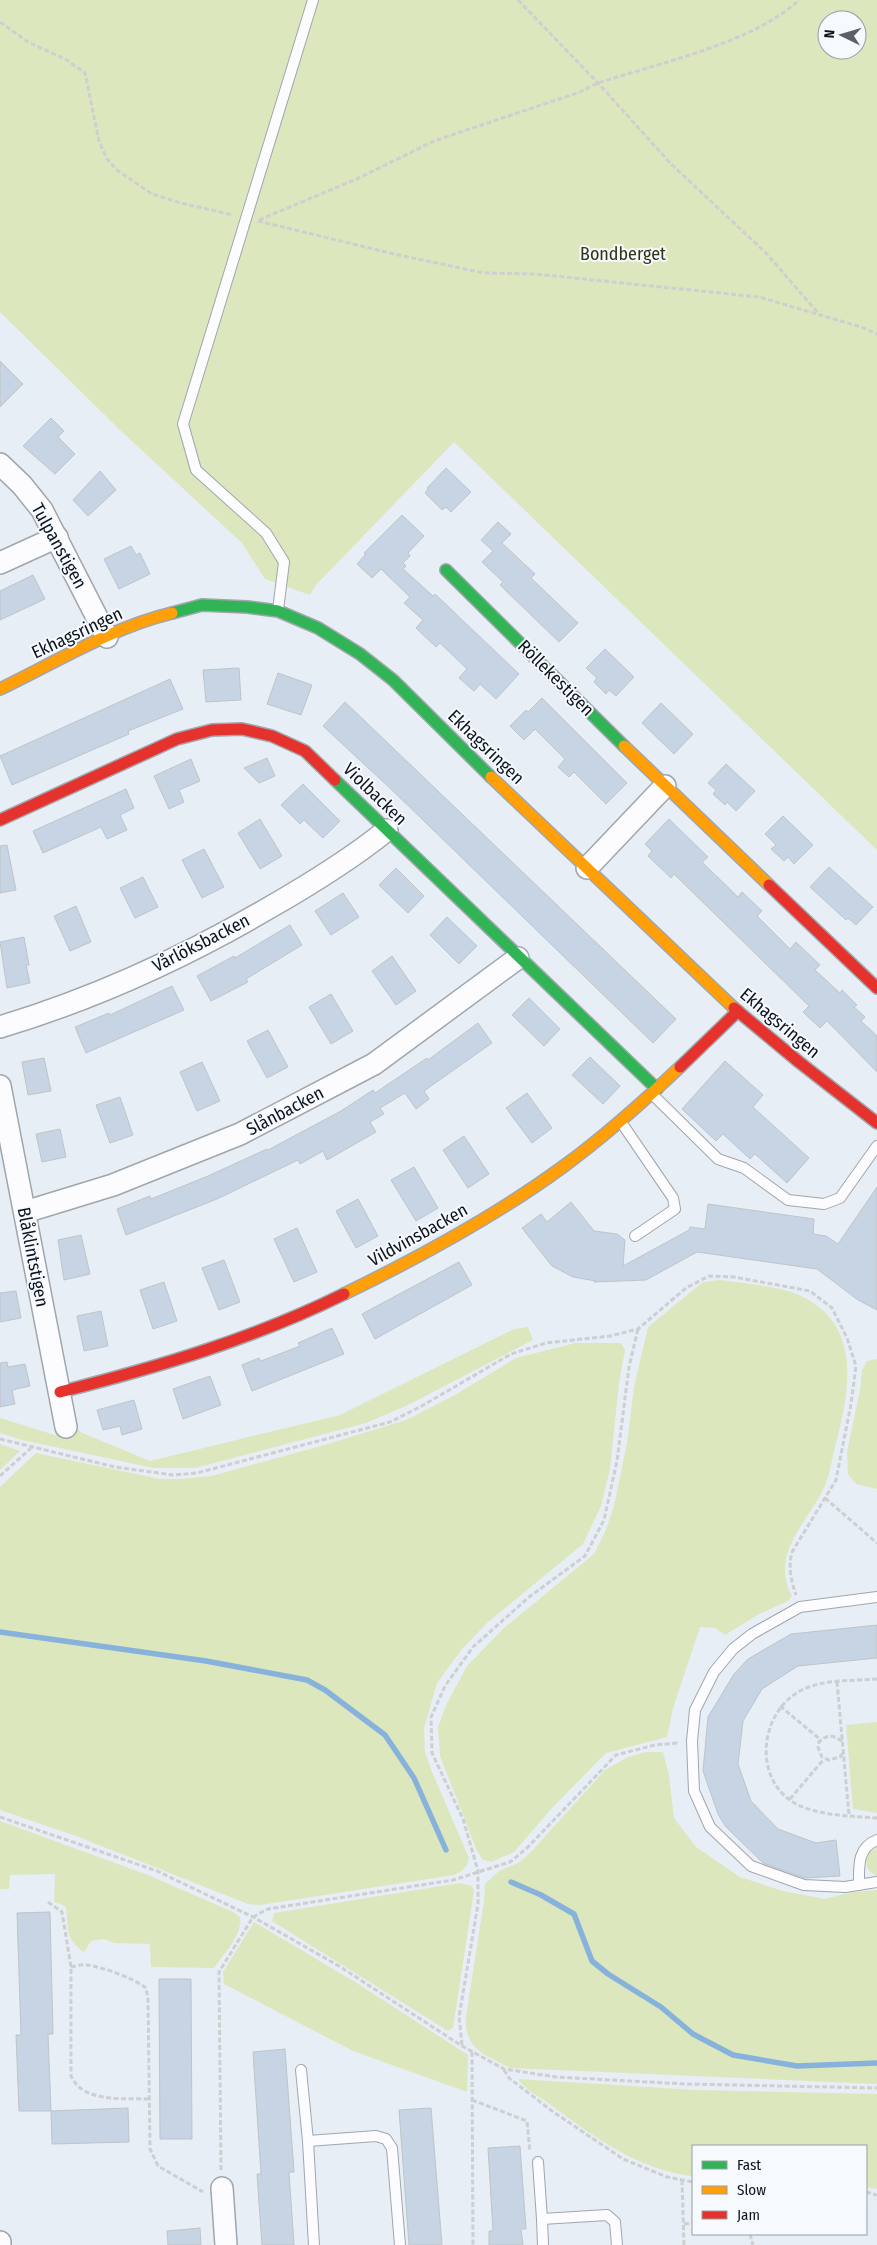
<svg xmlns="http://www.w3.org/2000/svg" width="877" height="2245" font-family="'Fira Sans Condensed',sans-serif">
<style>
.green{fill:#dce7be;fill-rule:evenodd}
.lines{fill:none;stroke-linecap:round;stroke-linejoin:round}
.stream{stroke:#87b2dc;stroke-width:5.5}
.building{fill:#c6d4e3;stroke:#bec4cb}
.lane-casing{stroke:#a0a6ad;stroke-width:12}
.street-casing{stroke:#a0a6ad;stroke-width:24}
.fast-casing{stroke:#a0a6ad;stroke-width:14}
.slow-casing{stroke:#a0a6ad;stroke-width:14}
.jam-casing{stroke:#a0a6ad;stroke-width:14}
.path{stroke:#cdcfd1;stroke-width:3;stroke-dasharray:5 2.5;stroke-linecap:butt}
.lane{stroke:#fcfcfe;stroke-width:10}
.street{stroke:#fcfcfe;stroke-width:21}
.fast{stroke:#30b455;stroke-width:11}
.slow{stroke:#ff9f0a;stroke-width:11}
.jam{stroke:#e5322d;stroke-width:11}
.labels{text-anchor:middle;dominant-baseline:central;stroke-width:4;stroke-linejoin:round;paint-order:stroke}
.park-label{font-size:18px;fill:#2f3512;stroke:#f6faff}
.street-label{font-size:18px;fill:#0e151c;stroke:#f6faff}
</style>
<rect width="100%" height="100%" fill="#e8eef5"/>
<!-- green -->
<g class="green">
<path d="M0,0h877v850l-423,-408 -138,143 -6,10 -45,-16 -23,-36 -121,-112 -121,-119zM827,20h30v30h-30z"/>
<path d="M719,1280c24,3 61,6 82,16 61,29 49,93 35,147 -4,15 -6,33 -13,47 -18,35 -53,65 -31,106l-4,5 -29,13 -34,21 -10,-7 -15,-1 -27,81 -6,29 -61,16 -55,56 -37,43 -22,10 -9,-2 -6,-9 -37,-95 -2,-29 8,-22 21,-39 37,-38 90,-74 11,-22 9,-26 13,-63 7,-56 14,-60 55,-45z"/>
<polygon points="528,1327 533,1340 408,1405 366,1423 195,1468 154,1468 22,1440 0,1433 0,1418 55,1435 79,1429 80,1432 150,1461 340,1415 514,1329"/>
<path d="M575,1343h46l4,7 -6,33 -9,86 -9,37 -18,38 -96,79 -25,26 -25,34 -8,28 -5,17 1,24 7,20 37,86c-2,10 -6,13 -15,17l-194,30 -12,-1 -172,-68 -76,-26v-323l36,-34 124,26h22l29,-3 110,-30 85,-26 49,-25 61,-37z"/>
<polygon points="877,1359 877,1489 856,1484 848,1474 847,1452 860,1390 862,1370 867,1361"/>
<polygon points="0,1444 20,1451 0,1470"/>
<polygon points="877,1722 877,1813 853,1809 846,1725"/>
<path d="M646,1752h17l6,23 5,43 22,29 44,30 43,14 41,8 29,-7 24,-2v194l-367,-16c-25,-13 -46,-19 -44,-51l18,-116 1,-17 14,-13 21,-9 12,-11 73,-81 23,-13z"/>
<path d="M0,1821l148,54 85,37 7,5c3,17 -16,37 -26,51l-63,-1 -1,-23 -35,-1 -12,-4 -12,2 -7,11c-20,-14 -15,-23 -18,-44l-3,-3 -9,-3 1,-28 -45,1 -1,14h-9z"/>
<path d="M877,1847v29c-10,-4 -13,-12 -9,-22z"/>
<polygon points="460,1883 472,1886 474,1891 453,2028 448,2031 272,1921 274,1913"/>
<polygon points="254,1922 355,1982 468,2055 467,2092 353,2051 224,1984 223,1972"/>
<path d="M518,2079l178,11 181,4v95l-11,-2v-41h-173v30c-54,-5 -103,-42 -145,-73 -10,-7 -23,-14 -30,-24z"/>
</g>
<g class="lines">
<!-- stream -->
<g class="stream">
<polyline points="0,1632 206,1661 307,1680 325,1690 385,1735 414,1778 446,1850"/>
<polyline points="511,1882 541,1895 574,1914 592,1961 608,1974 661,2007 693,2034 733,2055 797,2066 877,2063"/>
</g>
</g>
<!-- building -->
<g class="building">
<polygon points="0,361 23,384 0,407"/>
<polygon points="51,418 64,431 58,437 75,454 55,474 23,446"/>
<polygon points="446,468 471,492 451,512 446,507 442,510 425,493 428,489 427,488"/>
<polygon points="100,471 116,490 88,516 73,500"/>
<polygon points="402,515 424,536 408,553 410,556 403,563 406,566 403,569 433,596 435,594 519,674 496,699 480,684 474,691 459,678 467,669 440,643 436,647 416,628 423,620 404,603 410,597 381,569 372,578 357,564 366,554 364,553"/>
<polygon points="498,522 511,534 502,543 535,574 531,578 578,623 559,642 500,585 503,582 482,562 493,551 481,540"/>
<polygon points="131,546 136,555 140,553 150,574 119,589 104,559"/>
<polygon points="33,575 45,599 0,620 0,591"/>
<polygon points="605,649 634,677 616,696 609,690 606,694 594,682 597,678 586,668"/>
<polygon points="239,668 241,700 206,702 203,670"/>
<polygon points="278,673 312,685 301,715 267,704"/>
<polygon points="170,679 183,709 128,731 129,734 12,785 0,756"/>
<polygon points="542,698 627,783 606,804 574,772 569,777 558,767 565,759 535,729 524,740 510,726 526,710 528,712"/>
<polygon points="345,702 676,1019 653,1043 393,791 323,726"/>
<polygon points="661,703 693,734 674,754 642,723"/>
<polygon points="267,758 275,776 259,783 244,768"/>
<polygon points="191,759 200,781 179,790 184,802 169,809 154,776"/>
<polygon points="726,764 755,791 736,811 727,802 725,805 713,794 716,790 708,783"/>
<polygon points="303,784 340,821 323,838 304,820 300,824 281,805"/>
<polygon points="126,789 134,808 120,815 127,830 107,839 101,827 43,853 33,831"/>
<polygon points="783,816 813,845 794,864 788,857 784,861 771,849 776,845 765,834"/>
<polygon points="260,819 282,856 260,869 238,833"/>
<polygon points="669,819 708,857 702,862 738,897 742,892 762,911 757,916 790,949 796,942 820,965 815,970 840,993 842,990 857,1005 854,1007 865,1017 861,1021 877,1036 877,1072 827,1021 820,1028 803,1012 809,1006 674,874 671,878 648,856 652,851 645,844"/>
<polygon points="7,845 16,890 0,893 0,846"/>
<polygon points="204,849 224,887 202,898 182,860"/>
<polygon points="829,867 873,907 856,925 848,918 846,920 810,887"/>
<polygon points="396,868 424,896 408,913 379,885"/>
<polygon points="143,877 158,907 135,918 120,888"/>
<polygon points="343,893 359,917 331,935 315,911"/>
<polygon points="76,906 91,942 70,951 54,916"/>
<polygon points="447,917 477,946 459,964 430,935"/>
<polygon points="290,925 302,945 246,979 248,982 211,1001 197,976 234,956 235,958"/>
<polygon points="24,937 29,965 26,965 30,983 7,988 0,942"/>
<polygon points="392,956 416,991 396,1005 372,971"/>
<polygon points="172,986 184,1010 86,1053 75,1027 109,1013 110,1015"/>
<polygon points="331,994 353,1031 331,1044 309,1007"/>
<polygon points="529,998 560,1029 544,1046 512,1015"/>
<polygon points="478,1023 492,1043 424,1091 429,1099 416,1109 405,1093 380,1108 384,1114 370,1122 376,1132 327,1160 323,1151 300,1164 298,1160 217,1199 126,1235 117,1209 150,1196 151,1199 208,1176 267,1149 268,1150 341,1111 373,1090 375,1093 427,1058 428,1060"/>
<polygon points="268,1030 288,1067 267,1078 247,1041"/>
<polygon points="590,1057 620,1086 603,1104 572,1075"/>
<polygon points="44,1058 51,1091 28,1095 22,1062"/>
<polygon points="725,1061 763,1095 753,1107 809,1158 787,1183 755,1154 750,1159 723,1134 716,1141 682,1109"/>
<polygon points="202,1062 220,1101 197,1111 180,1072"/>
<polygon points="527,1093 552,1128 532,1143 506,1108"/>
<polygon points="120,1097 133,1135 110,1143 96,1105"/>
<polygon points="60,1129 66,1157 42,1162 36,1134"/>
<polygon points="464,1136 489,1174 468,1188 443,1150"/>
<polygon points="414,1167 438,1208 416,1221 391,1180"/>
<polygon points="877,1187 877,1310 858,1300 817,1269 697,1252 646,1280 594,1282 596,1281 573,1277 552,1266 522,1228 541,1214 547,1222 571,1202 594,1231 617,1234 625,1240 623,1266 689,1230 690,1227 705,1229 708,1204 814,1219 813,1234 826,1236 838,1244"/>
<polygon points="358,1199 378,1236 356,1248 336,1211"/>
<polygon points="297,1228 317,1272 294,1282 274,1239"/>
<polygon points="81,1235 90,1274 64,1280 58,1240"/>
<polygon points="224,1260 240,1302 219,1310 202,1268"/>
<polygon points="459,1262 472,1285 375,1339 362,1314"/>
<polygon points="164,1282 177,1321 153,1329 140,1290"/>
<polygon points="16,1291 21,1318 0,1322 0,1293"/>
<polygon points="101,1311 108,1346 84,1351 77,1316"/>
<polygon points="332,1328 344,1354 252,1391 242,1365 259,1358 261,1361 300,1346 298,1343"/>
<polygon points="7,1362 8,1367 25,1364 30,1386 12,1390 15,1404 0,1407 0,1363"/>
<polygon points="210,1376 221,1405 183,1419 173,1389"/>
<polygon points="134,1400 142,1429 122,1435 120,1426 103,1430 97,1410"/>
<polygon points="877,1625 877,1658 798,1666 762,1689 743,1721 738,1764 751,1801 778,1829 816,1843 836,1840 840,1876 805,1878 763,1863 726,1827 718,1814 703,1771 708,1717 734,1674 748,1659 791,1634"/>
<polygon points="50,1912 53,2034 48,2034 51,2111 19,2111 16,2035 21,2035 17,1913"/>
<polygon points="159,1979 191,1979 192,2139 160,2139"/>
<polygon points="285,2049 294,2172 289,2172 294,2245 262,2245 257,2174 261,2174 253,2052"/>
<polygon points="128,2108 129,2142 52,2144 51,2111"/>
<polygon points="431,2108 442,2245 409,2245 399,2110"/>
<polygon points="520,2146 526,2229 521,2229 523,2245 489,2245 489,2231 493,2231 488,2148"/>
<polygon points="200,2228 201,2245 168,2245 167,2231"/>
</g>
<g class="lines">
<defs>
<g id="lane">
<polyline points="278,610 284,562 266,533 196,470 183,424 313,0"/>
<polyline points="653,1095 718,1159 744,1168 788,1200 824,1204 840,1198 877,1146"/>
<polyline points="621,1122 673,1198 675,1209 635,1236"/>
<polyline points="877,1597 800,1607 752,1634 733,1649 714,1672 695,1710 692,1741 694,1791 710,1827 751,1866 804,1885 845,1887 877,1882"/>
<path d="M859,1885c0,-19 -2,-37 18,-45"/>
<polyline points="301,2070 308,2141"/>
<polyline points="538,2162 542,2219"/>
<polyline points="314,2245 308,2141 376,2136 386,2139 392,2148 400,2245"/>
<polyline points="543,2245 542,2219 607,2215 615,2222 617,2245"/>
</g>
<g id="street">
<polyline points="0,464 22,485 42,510 107,637"/>
<polyline points="0,563 57,537"/>
<polyline points="587,868 665,786"/>
<path d="M0,1027c93,-28 183,-69 267,-118 42,-24 83,-49 120,-79"/>
<polyline points="0,1086 66,1427"/>
<polyline points="25,1212 113,1185 240,1134 374,1064 518,958"/>
<polyline points="222,2188 226,2245"/>
<polyline points="0,2242 0,2245"/>
</g>
<g id="fast">
<polyline points="446,570 624,746"/>
<polyline points="172,613 202,605 247,607 278,611 318,628 360,654 393,680 491,777"/>
<polyline points="335,780 657,1089"/>
</g>
<g id="slow">
<path d="M0,689c54,-26 113,-62 172,-76"/>
<polyline points="624,746 769,885"/>
<polyline points="491,777 734,1008"/>
<path d="M344,1294c76,-37 152,-78 220,-128 41,-30 79,-64 116,-99"/>
</g>
<g id="jam">
<polyline points="0,820 177,739 212,730 242,729 272,736 305,751 335,780"/>
<polyline points="769,885 877,988"/>
<polyline points="734,1008 799,1062 877,1123"/>
<polyline points="680,1067 738,1011"/>
<path d="M60,1392c98,-25 193,-53 284,-98"/>
</g>
</defs>
<!-- lane casing -->
<use href="#lane" class="lane-casing"/>
<!-- street casing -->
<use href="#street" class="street-casing"/>
<!-- fast casing -->
<use href="#fast" class="fast-casing"/>
<!-- slow casing -->
<use href="#slow" class="slow-casing"/>
<!-- jam casing -->
<use href="#jam" class="jam-casing"/>
<!-- path -->
<g class="path">
<polyline points="518,0 598,83 671,164 766,253 818,313"/>
<polyline points="0,22 28,42 67,60 85,73 99,141 107,159 117,170 152,194 181,203 233,215"/>
<path d="M259,220l100,-42 75,-37 146,-49 18,-9c59,-19 157,-41 201,-83"/>
<polyline points="258,221 394,254 484,273 535,274 759,297 861,327 877,334"/>
<path d="M0,1439l115,28 58,8 24,-2 193,-51 30,-15 91,-53 35,-11 64,-7 28,-7 48,-41 23,-12 25,1 76,14 22,17 15,30 9,28 -5,38 -15,76 -44,72c-4,16 -1,28 4,43"/>
<polyline points="0,1476 31,1448"/>
<polyline points="825,1498 877,1543"/>
<path d="M877,1679c-24,2 -54,0 -75,11 -44,22 -50,92 -4,115 24,11 54,11 79,13"/>
<polyline points="837,1682 849,1815"/>
<polyline points="780,1706 821,1740"/>
<path d="M842,1741c-9,-6 -15,-7 -23,1l-1,5 4,10 7,3 11,-3 3,-4"/>
<polyline points="790,1799 824,1759"/>
<polyline points="0,1817 157,1871 253,1917 339,1966 462,2046 504,2069 556,2077 685,2084 877,2088"/>
<path d="M48,1902l14,10 9,55v109c12,27 52,22 77,23"/>
<path d="M71,1967c5,-1 11,-3 16,-2 16,2 46,13 59,23l2,11 2,150 8,17 45,26"/>
<polyline points="462,2045 459,2017 478,1904 478,1871 463,1819 432,1753 431,1717 445,1686 473,1647 529,1597 585,1556 604,1520 617,1461 629,1367 638,1329"/>
<polyline points="472,2052 473,2245"/>
<polyline points="504,2070 509,2078 552,2111 623,2159 667,2177 693,2182"/>
<polyline points="472,2100 527,2121 530,2152"/>
<polyline points="221,2170 219,1972 253,1917 268,1909 453,1880 510,1862 527,1848 616,1755 655,1745 678,1743"/>
<polyline points="682,2180 684,2245"/>
<polyline points="866,2192 877,2195"/>
<polyline points="684,2224 693,2223"/>
<polyline points="750,2234 753,2245"/>
</g>
<!-- lane -->
<use href="#lane" class="lane"/>
<!-- street -->
<use href="#street" class="street"/>
<!-- fast -->
<use href="#fast" class="fast"/>
<!-- slow -->
<use href="#slow" class="slow"/>
<!-- jam -->
<use href="#jam" class="jam"/>
</g>
<g class="labels">
<!-- park labels -->
<g class="park-label">
<text x="623" y="254">Bondberget</text>
</g>
<!-- street labels -->
<g class="street-label">
<text transform="translate(59 546) rotate(61)">Tulpanstigen</text>
<text transform="translate(77 633) rotate(-25)">Ekhagsringen</text>
<text transform="translate(556 678) rotate(45)">Röllekestigen</text>
<text transform="translate(486 747) rotate(44)">Ekhagsringen</text>
<text transform="translate(375 794) rotate(44)">Violbacken</text>
<text transform="translate(201 943) rotate(-27)">Vårlöksbacken</text>
<text transform="translate(780 1023) rotate(40)">Ekhagsringen</text>
<text transform="translate(285 1111) rotate(-28)">Slånbacken</text>
<text transform="translate(418 1235) rotate(-29)">Vildvinsbacken</text>
<text transform="translate(33 1257) rotate(79)">Blåklintstigen</text>
</g>
</g>
<!-- legend -->
<rect x="692" y="2145" width="175" height="90" fill="#f6faff" stroke="#999ea4"/>
<rect x="702" y="2161" width="25" height="8" fill="#30b455" stroke="#999ea4"/>
<text x="737" y="2170" font-size="15" fill="#0e151c">Fast</text>
<rect x="702" y="2186" width="25" height="8" fill="#ff9f0a" stroke="#999ea4"/>
<text x="737" y="2195" font-size="15" fill="#0e151c">Slow</text>
<rect x="702" y="2211" width="25" height="8" fill="#e5322d" stroke="#999ea4"/>
<text x="737" y="2220" font-size="15" fill="#0e151c">Jam</text>
<!-- north arrow -->
<g transform="translate(842 35) rotate(275)"><circle r="24" fill="#f6faff" stroke="#999ea4"/>
<path d="M0-4L9 19L0 12L-9 19Z" fill="#5a6168"/>
<text y="-8" font-size="14" font-weight="bold" text-anchor="middle" fill="#0e151c">N</text>
</g>
</svg>
